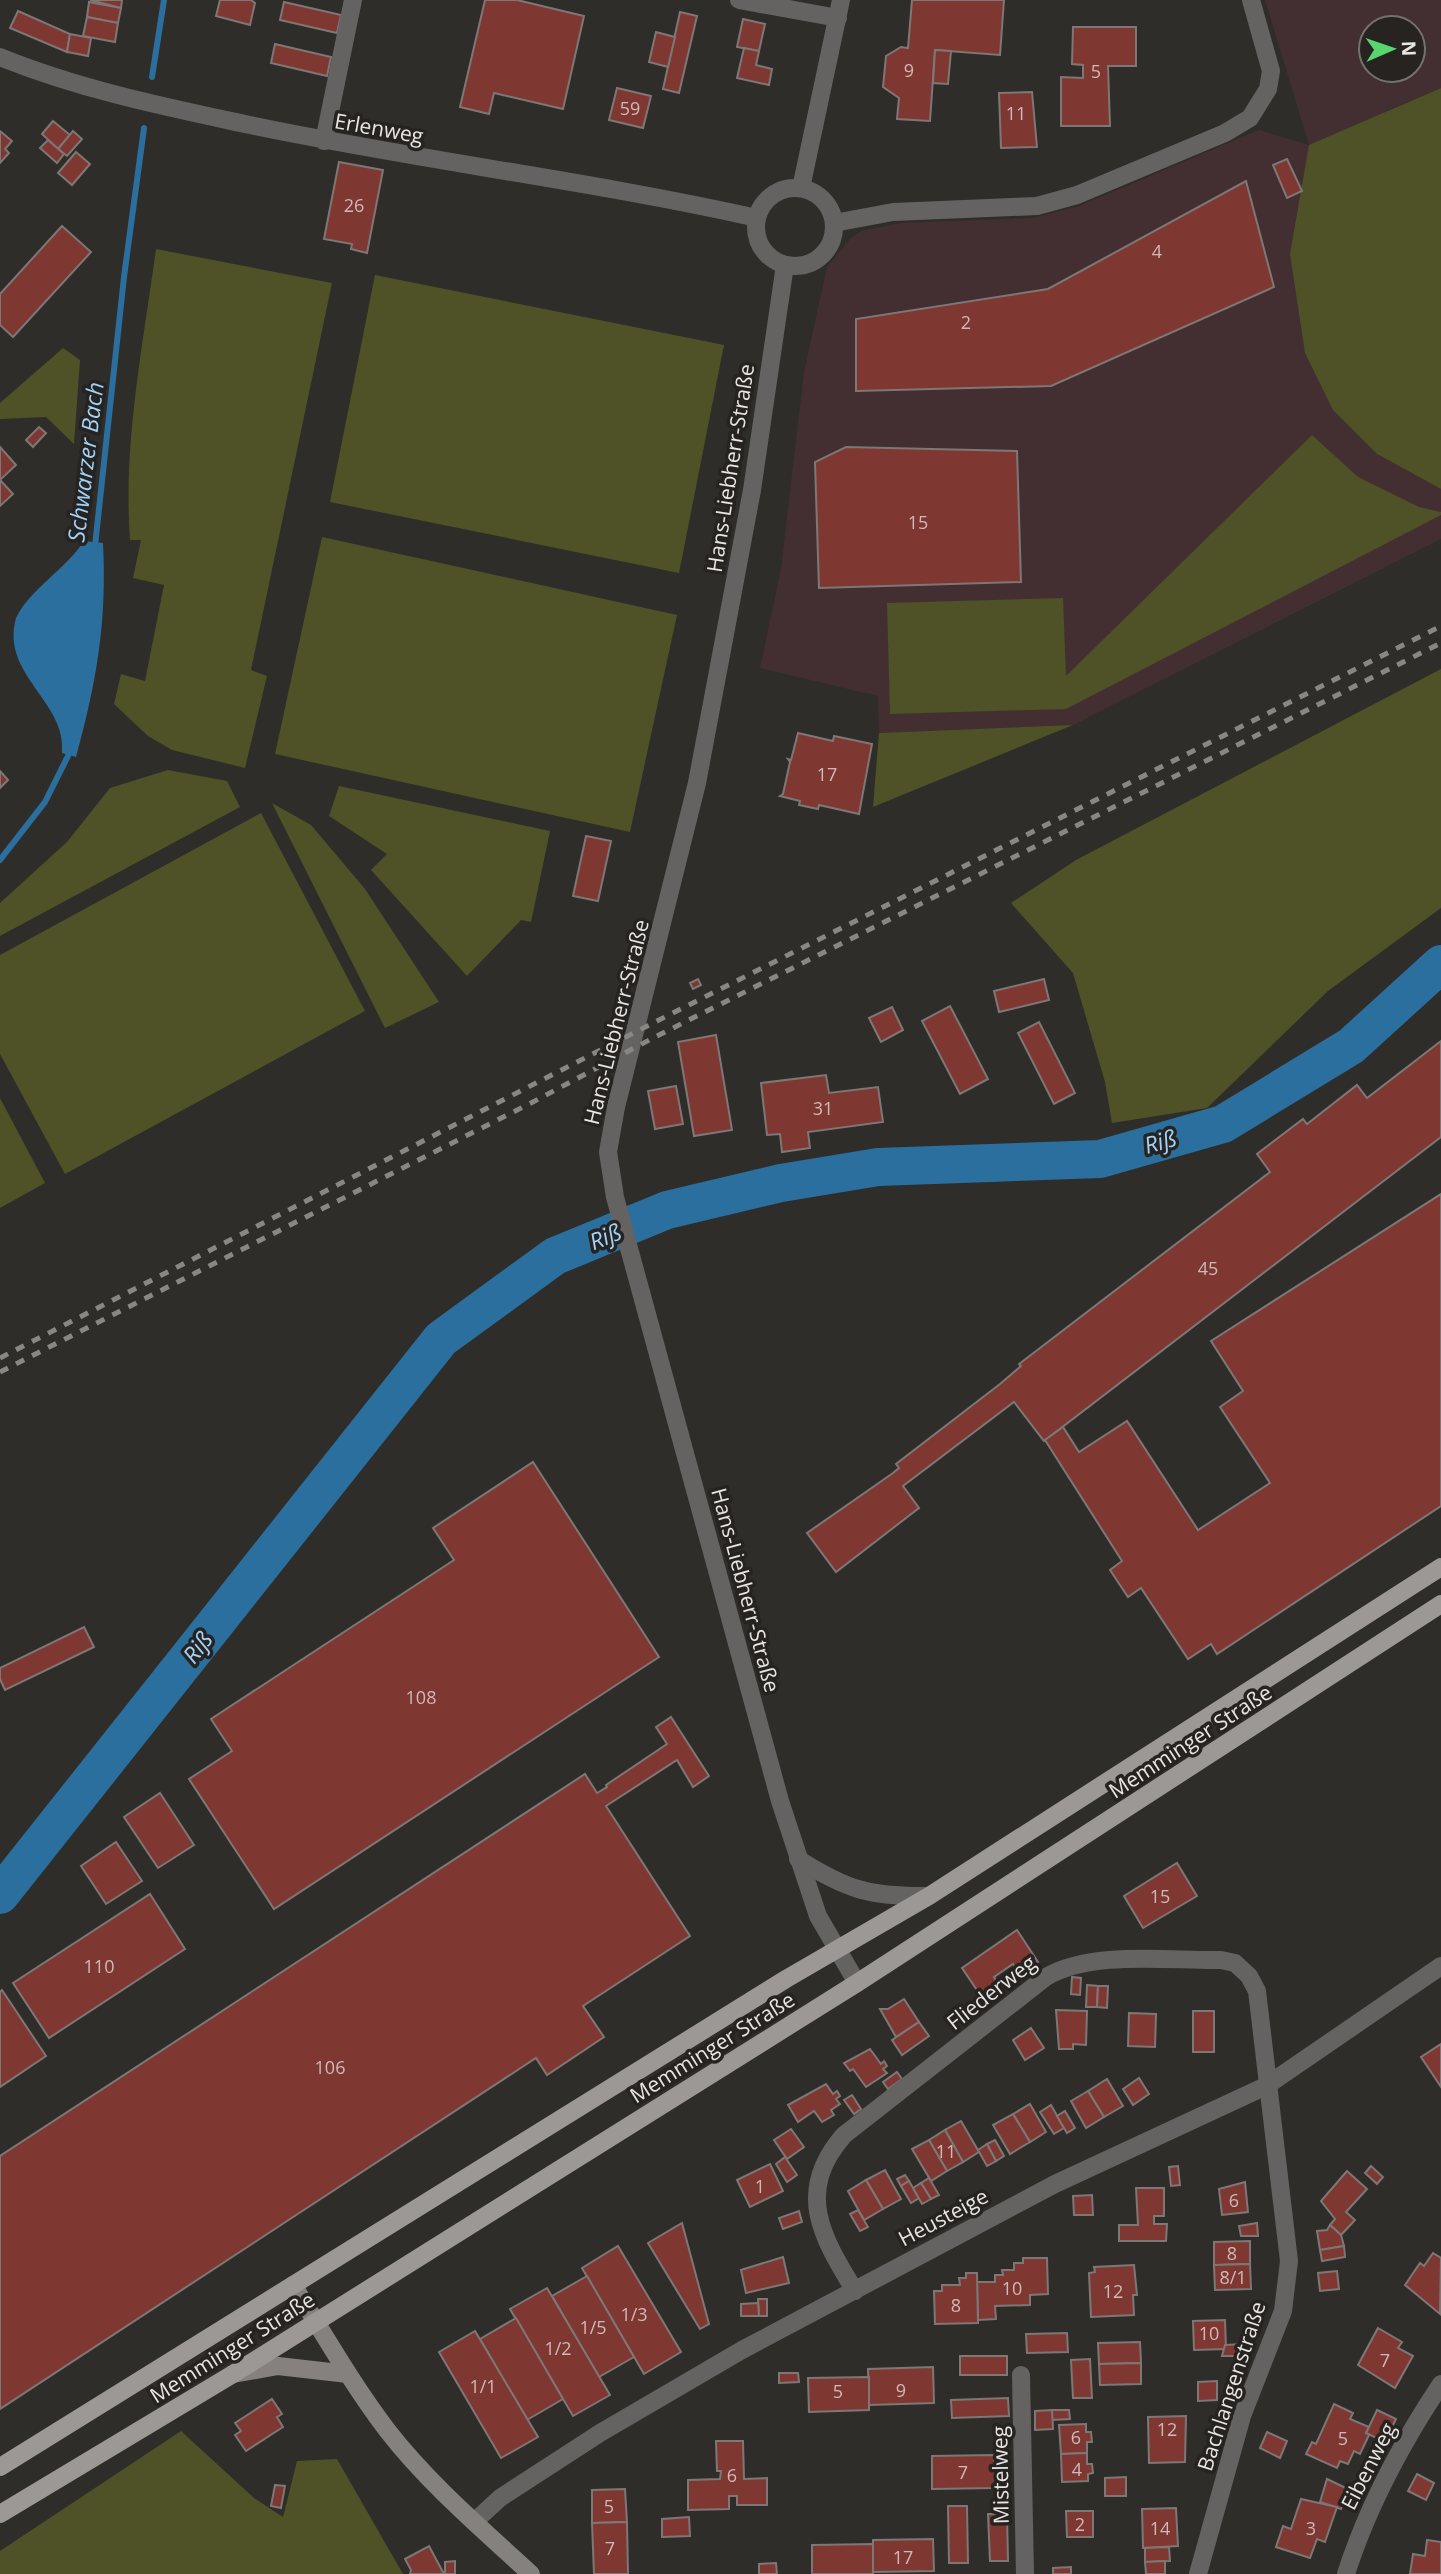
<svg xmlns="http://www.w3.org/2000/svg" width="1441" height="2574" font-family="'Open Sans',sans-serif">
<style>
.education{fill:#432f31;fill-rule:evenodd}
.green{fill:#4e5226}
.water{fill:#2b6f9e}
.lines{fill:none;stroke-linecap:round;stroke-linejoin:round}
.stream{stroke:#2b6f9e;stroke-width:6}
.river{stroke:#2b6f9e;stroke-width:38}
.building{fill:#7f3732;stroke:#7d7776;stroke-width:2}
.street{stroke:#656362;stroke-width:18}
.secondary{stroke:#85817f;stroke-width:18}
.primary{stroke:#9c9896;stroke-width:18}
.rail{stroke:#898783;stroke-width:5;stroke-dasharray:9 9;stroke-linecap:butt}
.labels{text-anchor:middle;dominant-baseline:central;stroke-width:7;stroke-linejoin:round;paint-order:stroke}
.number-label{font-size:18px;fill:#cebab8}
.street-label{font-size:21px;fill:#e8e6e4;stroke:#262320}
.water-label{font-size:23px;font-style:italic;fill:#9fd3fb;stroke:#262320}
</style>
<rect width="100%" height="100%" fill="#2f2d29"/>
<!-- education -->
<path class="education" d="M1265,0h176v88l-53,22 -11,344 64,35v50l-368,186 -194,8 -1,-37 -118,-28 21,-99 23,-197 23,-105 24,-29 10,-7 40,-8 132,-5 46,-12 180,-76 50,15zM1371,28h42v42h-42z"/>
<!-- green -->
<g class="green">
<polygon points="1441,88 1441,489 1377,454 1333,410 1305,353 1290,254 1309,145"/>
<path d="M156,249l176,34 -81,387 16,6 -22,92 -73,-18 -24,-14 -34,-32 7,-30 24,7 19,-96 -31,-7 8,-38h-11c-7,-97 13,-195 26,-291z"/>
<polygon points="375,275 724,345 679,573 330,502"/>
<polygon points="63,348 80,360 74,444 46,417 0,419 0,403"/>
<polygon points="1312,435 1358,477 1419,507 1441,512 1441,515 1066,709 890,714 887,603 1063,598 1066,676"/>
<polygon points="322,537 677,615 630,832 275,754"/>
<polygon points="1441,669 1441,908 1328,991 1207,1108 1112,1123 1105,1082 1073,973 1011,903 1076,860"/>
<polygon points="1073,725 873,807 879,733"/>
<polygon points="168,770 227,781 240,807 0,936 0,903 67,842 110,788"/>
<polygon points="339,786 550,831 531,922 521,920 467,976 371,870 387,854 329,816"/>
<polygon points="272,803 311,825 365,889 439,1002 385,1028"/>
<polygon points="261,813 365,1011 65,1174 0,1054 0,955"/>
<polygon points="0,1098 45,1183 0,1208"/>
<polygon points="181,2431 254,2498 283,2517 297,2461 337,2459 403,2574 0,2574 0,2551"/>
</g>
<!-- water -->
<path class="water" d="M84,541l19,2c4,79 -6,137 -27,214l-14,-4c5,-52 -62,-78 -46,-135 14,-29 50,-49 68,-77z"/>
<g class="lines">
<!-- stream -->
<g class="stream">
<polyline points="152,77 164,0"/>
<polyline points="95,546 124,277 144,128"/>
<polyline points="0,860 45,802 68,756 69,750"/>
</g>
<!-- river -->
<polyline class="river" points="0,1895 441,1339 555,1256 667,1210 781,1183 878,1167 1100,1159 1223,1124 1351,1046 1441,964"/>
</g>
<!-- building -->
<g class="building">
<polygon points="90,0 122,0 121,8"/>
<polygon points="220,0 251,0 255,3 250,25 216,16"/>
<polygon points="485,0 517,0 584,16 563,109 494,93 489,114 460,107"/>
<polygon points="912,0 1004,0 1000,55 935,50 930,121 897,119 899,98 883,87 886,56 901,47 908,48"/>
<polygon points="89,2 121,8 118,23 87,17"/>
<polygon points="284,2 341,15 337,33 280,20"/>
<polygon points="18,11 70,34 67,52 10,28"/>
<polygon points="680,12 697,16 679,93 663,89"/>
<polygon points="87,17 118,23 115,42 83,36"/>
<polygon points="743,19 765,24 759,51 737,47"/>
<polygon points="1073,27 1136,27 1136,66 1108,66 1110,126 1061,126 1061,77 1083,78 1083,65 1072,64"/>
<polygon points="656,32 675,37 668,67 649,62"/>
<polygon points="70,34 91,38 88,56 67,52"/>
<polygon points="275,44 331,57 327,76 271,63"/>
<polygon points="744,48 759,51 756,65 772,69 769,85 737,78"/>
<polygon points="935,50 951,51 948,84 933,83"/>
<polygon points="617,88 651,96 643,128 609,120"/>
<polygon points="1032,92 1037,147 1001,148 999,93"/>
<polygon points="53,121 70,135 58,149 42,134"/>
<polygon points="0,131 12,141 5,149 9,153 0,163"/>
<polygon points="73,131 82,139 67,156 58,149"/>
<polygon points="48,140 64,154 57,163 40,148"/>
<polygon points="76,152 90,164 72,185 58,173"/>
<polygon points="1287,159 1302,191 1287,198 1273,165"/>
<polygon points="339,162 383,170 367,253 351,249 352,244 324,239"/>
<polygon points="1246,181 1274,287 1051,386 856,391 856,319 1048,289"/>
<polygon points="62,226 91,252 13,337 0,325 0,294"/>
<polygon points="39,427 46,433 33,447 26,440"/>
<polygon points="0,447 16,465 0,480"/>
<polygon points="846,447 1017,451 1021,582 819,588 815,462"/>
<polygon points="0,480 13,494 0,506"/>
<polygon points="798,733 833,741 834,736 872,744 859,814 819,805 818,809 799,805 800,801 780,796 783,794 790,762 788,759 791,760"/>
<polygon points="0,771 8,780 0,788"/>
<polygon points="586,836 611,841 598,901 573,896"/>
<polygon points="698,979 701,985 693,989 690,983"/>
<polygon points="1044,979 1049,1000 999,1012 994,991"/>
<polygon points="950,1006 988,1079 960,1094 922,1021"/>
<polygon points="892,1007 903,1030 881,1042 869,1018"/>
<polygon points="1039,1022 1075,1093 1054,1104 1018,1033"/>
<polygon points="716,1035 732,1130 694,1136 678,1042"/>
<polygon points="1441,1041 1441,1137 1044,1441 1014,1402 903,1486 919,1508 836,1572 807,1533 893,1473 899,1468 896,1464 1000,1384 1021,1366 1019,1364 1270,1172 1257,1154 1303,1119 1307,1124 1357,1085 1367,1098"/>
<polygon points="826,1075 829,1093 878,1087 883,1122 808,1132 810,1148 782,1152 780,1134 767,1135 761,1083"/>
<polygon points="676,1086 683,1124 655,1129 648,1091"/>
<polygon points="1441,1194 1441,1506 1217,1654 1211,1644 1188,1659 1141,1588 1128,1597 1110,1570 1122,1561 1045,1440 1063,1427 1079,1452 1127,1421 1198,1530 1270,1483 1220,1407 1243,1391 1211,1341"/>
<polygon points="533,1462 659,1657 274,1909 189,1779 232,1751 211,1719 454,1560 433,1528"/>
<polygon points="84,1627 94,1647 5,1690 0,1679 0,1668"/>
<polygon points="671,1717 709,1776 693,1787 677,1760 606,1806 690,1936 583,2006 604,2037 547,2075 536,2058 0,2409 0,2156 585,1774 597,1793 607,1787 606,1785 667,1744 656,1727"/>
<polygon points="160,1793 194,1845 158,1868 124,1817"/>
<polygon points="116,1842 142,1881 106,1904 81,1866"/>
<polygon points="1177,1863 1197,1896 1143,1928 1124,1896"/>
<polygon points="150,1894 185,1949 49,2038 13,1983"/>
<polygon points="1017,1930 1038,1962 1020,1974 1013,1964 994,1977 1000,1987 983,1999 962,1968"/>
<polygon points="1072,1977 1081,1978 1080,1995 1071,1994"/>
<polygon points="1087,1985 1098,1986 1097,2007 1086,2007"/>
<polygon points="1098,1986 1108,1986 1107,2008 1097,2007"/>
<polygon points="2,1990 46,2056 0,2087 0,1992"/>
<polygon points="904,1999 919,2022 896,2037 880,2009 888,2009"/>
<polygon points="1056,2010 1087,2011 1086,2045 1073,2044 1073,2049 1059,2049"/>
<rect x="1193" y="2011" width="21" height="41"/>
<polygon points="1129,2013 1156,2014 1155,2047 1128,2046"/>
<polygon points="919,2022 929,2036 902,2055 892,2040"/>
<polygon points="1031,2028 1044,2048 1025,2060 1013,2040"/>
<polygon points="1441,2044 1441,2087 1421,2057"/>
<polygon points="870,2049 881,2064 884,2061 887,2066 883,2069 887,2073 866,2087 853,2069 850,2071 844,2063"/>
<polygon points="897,2072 902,2079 888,2089 883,2082"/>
<polygon points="1139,2078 1149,2094 1133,2105 1123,2089"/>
<polygon points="1107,2079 1123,2106 1104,2117 1088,2091"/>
<polygon points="826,2084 833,2094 837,2091 840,2096 836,2099 840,2104 831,2110 834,2115 822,2122 814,2111 798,2122 788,2105"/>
<polygon points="1088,2091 1104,2117 1086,2128 1071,2101"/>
<polygon points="852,2095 861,2109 854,2114 844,2100"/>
<polygon points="1030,2104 1046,2132 1030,2142 1013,2114"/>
<polygon points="1051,2105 1064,2128 1054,2134 1040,2112"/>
<polygon points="1065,2111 1075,2128 1067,2133 1057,2116"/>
<polygon points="1013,2114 1030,2142 1010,2154 993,2125"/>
<polygon points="961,2121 979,2152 963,2162 945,2130"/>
<polygon points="791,2129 804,2147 787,2159 774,2140"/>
<polygon points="945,2130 963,2162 947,2171 929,2140"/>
<polygon points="929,2140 947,2171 931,2181 912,2149"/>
<polygon points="995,2140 1004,2156 996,2161 987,2144"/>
<polygon points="987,2144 996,2161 987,2166 978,2150"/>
<polygon points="785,2157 797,2175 787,2182 776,2164"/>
<polygon points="770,2164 783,2191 750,2207 737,2180"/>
<polygon points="1178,2166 1180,2185 1171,2186 1169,2167"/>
<polygon points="1371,2166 1383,2177 1377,2184 1365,2173"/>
<polygon points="885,2170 901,2199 883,2209 866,2180"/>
<polygon points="1347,2171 1367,2189 1346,2212 1355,2220 1341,2235 1330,2225 1335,2219 1321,2201"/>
<polygon points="905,2175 909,2181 901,2186 897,2179"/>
<polygon points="929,2178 939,2195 931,2199 921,2183"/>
<polygon points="866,2180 883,2209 864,2220 848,2191"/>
<polygon points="909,2181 919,2198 911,2203 901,2186"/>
<polygon points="1245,2182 1248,2212 1222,2215 1219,2189"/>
<polygon points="921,2183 931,2199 922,2204 913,2188"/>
<polygon points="1136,2188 1164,2188 1164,2216 1154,2216 1154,2224 1167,2224 1166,2241 1119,2241 1119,2225 1138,2225"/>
<polygon points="1092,2195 1093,2215 1074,2215 1073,2196"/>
<polygon points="858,2210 868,2227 860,2231 850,2214"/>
<polygon points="799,2211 802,2222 783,2229 779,2218"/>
<polygon points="682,2223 709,2324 700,2329 648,2243"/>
<polygon points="1257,2223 1258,2236 1241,2236 1239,2226"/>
<polygon points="1330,2225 1341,2235 1344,2246 1320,2250 1317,2231 1327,2230"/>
<polygon points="1250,2241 1250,2264 1214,2265 1214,2242"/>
<polygon points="618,2246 681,2352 644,2374 582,2268"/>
<polygon points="1344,2246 1345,2257 1322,2261 1320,2250"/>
<polygon points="1433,2253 1441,2258 1440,2314 1405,2285 1420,2263 1424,2266"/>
<polygon points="783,2257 789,2283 746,2293 741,2270"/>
<polygon points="1023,2258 1047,2258 1048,2294 1030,2295 1030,2305 995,2306 996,2319 978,2320 977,2282 995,2282 995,2275 1003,2275 1002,2270 1014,2270 1014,2263 1023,2263"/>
<polygon points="1250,2264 1251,2289 1215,2290 1214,2265"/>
<polygon points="1134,2265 1137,2295 1133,2295 1134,2315 1091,2317 1089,2273 1095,2272 1094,2267"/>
<polygon points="1337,2271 1339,2289 1320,2291 1318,2273"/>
<polygon points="966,2273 977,2273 978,2323 935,2324 934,2291 942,2291 942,2285 960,2285 959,2278 966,2278"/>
<polygon points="587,2276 634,2357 599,2377 552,2296"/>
<polygon points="547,2288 610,2395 573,2416 510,2309"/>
<polygon points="758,2299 767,2299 767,2316 759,2316"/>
<polygon points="758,2303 759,2316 741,2316 741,2304"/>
<polygon points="516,2318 563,2399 527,2420 480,2339"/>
<polygon points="1225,2320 1226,2349 1194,2350 1193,2321"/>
<polygon points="1378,2328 1402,2342 1398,2348 1413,2356 1395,2388 1358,2365"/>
<polygon points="475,2331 538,2437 501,2458 439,2352"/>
<polygon points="1067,2333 1068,2352 1027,2353 1026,2334"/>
<polygon points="1140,2342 1141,2363 1099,2364 1098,2343"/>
<polygon points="1243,2344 1243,2356 1222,2356 1225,2345"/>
<rect x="960" y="2356" width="47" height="19"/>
<polygon points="1090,2359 1092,2398 1073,2398 1071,2360"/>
<polygon points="1141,2363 1141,2384 1100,2385 1099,2364"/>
<polygon points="933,2367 934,2403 869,2405 868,2369"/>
<polygon points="779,2373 798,2373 799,2382 779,2383"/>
<polygon points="869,2377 869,2410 809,2412 808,2378"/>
<polygon points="1217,2381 1217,2400 1198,2401 1198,2382"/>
<polygon points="1008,2398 1009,2416 952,2418 951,2400"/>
<polygon points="272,2399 282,2414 277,2417 283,2427 246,2451 235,2435 241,2431 235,2423"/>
<polygon points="1334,2404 1353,2413 1350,2419 1369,2427 1366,2433 1369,2435 1360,2454 1354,2451 1348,2464 1340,2461 1337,2468 1306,2454 1312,2442 1316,2444"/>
<polygon points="1052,2410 1069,2410 1070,2419 1052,2420"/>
<polygon points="1052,2410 1053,2429 1035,2430 1035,2411"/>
<polygon points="1377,2410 1396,2419 1385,2442 1366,2433"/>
<polygon points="1186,2416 1185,2462 1149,2463 1148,2417"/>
<polygon points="1086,2424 1086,2432 1091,2432 1092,2442 1087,2442 1087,2453 1061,2454 1059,2425"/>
<polygon points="1267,2432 1287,2441 1280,2458 1260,2448"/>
<polygon points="716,2441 743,2441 744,2479 767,2478 767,2505 737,2505 737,2496 729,2496 729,2509 688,2510 688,2480 720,2479 721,2471 717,2471"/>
<polygon points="1087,2453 1087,2464 1092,2464 1093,2473 1088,2474 1088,2481 1062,2482 1061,2454"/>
<polygon points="994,2455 995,2488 932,2489 932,2456"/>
<polygon points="1417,2474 1434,2483 1426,2500 1408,2491"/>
<polygon points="1126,2477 1126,2496 1105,2496 1105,2478"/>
<polygon points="1327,2479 1348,2489 1341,2509 1320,2502"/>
<polygon points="275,2485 285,2486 281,2508 271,2506"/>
<polygon points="625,2489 627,2522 592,2523 592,2490"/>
<polygon points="1301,2499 1337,2507 1325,2542 1317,2539 1310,2558 1276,2547 1283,2526 1291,2529"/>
<polygon points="948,2506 967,2506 968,2563 949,2563"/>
<polygon points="1176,2508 1178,2546 1143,2548 1142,2509"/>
<polygon points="1066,2511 1093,2511 1093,2537 1067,2537"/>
<polygon points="988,2514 1007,2514 1008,2561 990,2561"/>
<polygon points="689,2517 690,2536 662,2537 662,2519"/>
<polygon points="627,2522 628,2574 594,2574 592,2523"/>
<polygon points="933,2539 934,2571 873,2572 873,2540"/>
<polygon points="1427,2540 1441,2542 1441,2574 1410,2574 1413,2554 1425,2556"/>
<polygon points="873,2544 873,2574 812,2574 812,2545"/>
<polygon points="429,2546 444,2574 410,2574 411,2570 405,2559"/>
<polygon points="1169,2547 1170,2561 1145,2562 1145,2548"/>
<polygon points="455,2561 455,2574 445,2574 445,2562"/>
<polygon points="1165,2561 1165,2574 1146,2574 1145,2562"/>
<polygon points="776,2563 777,2574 759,2574 759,2564"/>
<polygon points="1071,2567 1071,2574 1053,2574 1053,2568"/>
</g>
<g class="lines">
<!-- street -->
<g class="street">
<polyline points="739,0 838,18"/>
<path d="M0,57c79,32 161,49 245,67 170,36 342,56 512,94"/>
<polyline points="324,141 353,0"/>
<polyline points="801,188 841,0"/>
<circle cx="795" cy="227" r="39"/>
<polyline points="834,223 893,212 1037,206 1077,195 1225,133 1250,118 1268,89 1271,71 1251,0"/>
<polyline points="785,265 752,490 697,783 616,1107 608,1152 615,1197 780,1801 818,1916 857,1983"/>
<path d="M798,1859c49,31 72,38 131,37"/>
<path d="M855,2291c-34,-55 -60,-100 -11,-156l202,-158c46,-27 122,-16 175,-17l14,3 14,13 8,15 32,270 -6,50 -41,105 -44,158"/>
<polyline points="1021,2375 1025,2574"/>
<polyline points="474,2522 500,2498 600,2433 742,2350 1055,2184 1266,2086 1441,1966"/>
<path d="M1346,2574c22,-69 55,-130 95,-190"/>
</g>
<!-- secondary -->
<g class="secondary">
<path d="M293,2285c31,49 59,99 94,145 41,53 94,98 144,144"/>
<polyline points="233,2374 278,2366 348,2374"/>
</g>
<!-- primary -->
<g class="primary">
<polyline points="0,2467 786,1979 929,1896 1441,1567"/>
<polyline points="0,2514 233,2374 857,1983 1441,1604"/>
</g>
<!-- rail -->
<g class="rail">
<polyline points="0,1358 657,1021 1441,626"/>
<polyline points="0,1372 531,1103 653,1038 1441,643"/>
</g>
</g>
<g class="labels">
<!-- number labels -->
<g class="number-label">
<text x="909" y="70">9</text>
<text x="1096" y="71">5</text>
<text x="630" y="108">59</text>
<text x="1016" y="113">11</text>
<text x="354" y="205">26</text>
<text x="1157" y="251">4</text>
<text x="966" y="322">2</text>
<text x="918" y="522">15</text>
<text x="827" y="774">17</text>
<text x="823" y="1108">31</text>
<text x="1208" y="1268">45</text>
<text x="421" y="1697">108</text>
<text x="1160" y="1896">15</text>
<text x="99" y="1966">110</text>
<text x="330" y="2067">106</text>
<text x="946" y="2151">11</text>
<text x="760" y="2186">1</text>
<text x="1234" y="2200">6</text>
<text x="1232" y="2253">8</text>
<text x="1233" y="2277">8/1</text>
<text x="1012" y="2288">10</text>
<text x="1113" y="2291">12</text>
<text x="956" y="2305">8</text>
<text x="634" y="2314">1/3</text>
<text x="593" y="2327">1/5</text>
<text x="1209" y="2333">10</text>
<text x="558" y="2348">1/2</text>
<text x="1385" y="2360">7</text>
<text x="483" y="2386">1/1</text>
<text x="901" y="2390">9</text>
<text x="838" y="2391">5</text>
<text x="1167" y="2429">12</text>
<text x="1076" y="2437">6</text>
<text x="1343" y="2438">5</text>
<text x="1077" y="2469">4</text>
<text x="963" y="2472">7</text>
<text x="732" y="2475">6</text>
<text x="609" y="2506">5</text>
<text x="1080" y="2524">2</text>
<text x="1160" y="2528">14</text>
<text x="1311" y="2528">3</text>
<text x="610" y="2548">7</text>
<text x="903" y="2557">17</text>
</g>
<!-- street labels -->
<g class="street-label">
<text transform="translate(379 128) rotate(10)">Erlenweg</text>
<text transform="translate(730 468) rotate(-81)">Hans-Liebherr-Straße</text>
<text transform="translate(616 1022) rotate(-76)">Hans-Liebherr-Straße</text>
<text transform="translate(746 1590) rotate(75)">Hans-Liebherr-Straße</text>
<text transform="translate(1190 1741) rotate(-33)">Memminger Straße</text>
<text transform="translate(991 1992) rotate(-38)">Fliederweg</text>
<text transform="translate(712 2047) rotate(-32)">Memminger Straße</text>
<text transform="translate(943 2217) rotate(-28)">Heusteige</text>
<text transform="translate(232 2347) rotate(-32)">Memminger Straße</text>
<text transform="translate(1231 2386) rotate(-72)">Bachlangenstraße</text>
<text transform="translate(1368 2466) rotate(-63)">Eibenweg</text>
<text transform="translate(1000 2475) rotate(-91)">Mistelweg</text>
</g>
<!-- water labels -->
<g class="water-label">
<text transform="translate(85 462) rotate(-83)">Schwarzer Bach</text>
<text transform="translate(1160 1141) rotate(-16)">Riß</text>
<text transform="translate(605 1236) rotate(-22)">Riß</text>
<text transform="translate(197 1647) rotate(-52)">Riß</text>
</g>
</g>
<!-- north arrow -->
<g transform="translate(1392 49) rotate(88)"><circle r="33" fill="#262320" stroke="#74716e" stroke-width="2"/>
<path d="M0-5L12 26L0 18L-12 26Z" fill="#57d670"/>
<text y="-10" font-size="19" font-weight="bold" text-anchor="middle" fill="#e8e6e4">N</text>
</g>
</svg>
